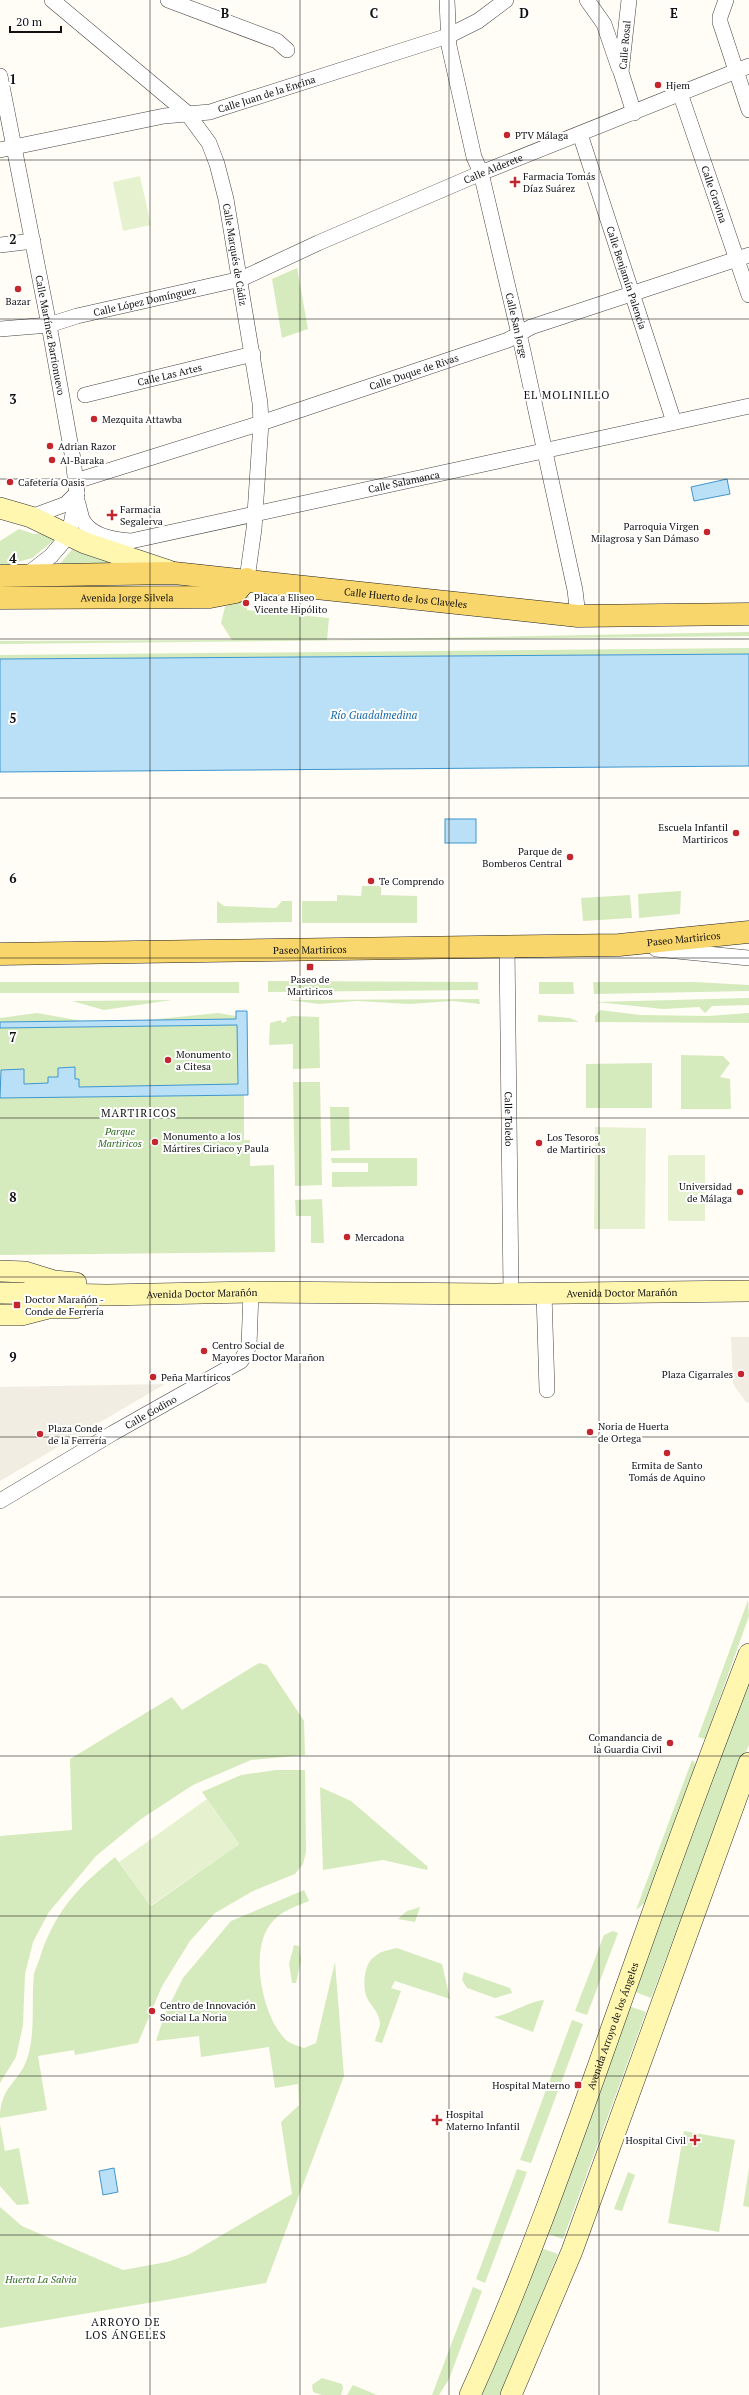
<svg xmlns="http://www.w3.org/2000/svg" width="749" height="2395" font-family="'PT Serif',serif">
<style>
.green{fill:#d5ebbd}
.pitch{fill:#e6f2cf}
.plaza{fill:#f1ede2}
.water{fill:#b9e0f7;stroke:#3f96cf}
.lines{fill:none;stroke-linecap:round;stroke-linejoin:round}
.street-casing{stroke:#444;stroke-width:16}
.secondary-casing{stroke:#333;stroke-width:22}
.primary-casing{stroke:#222;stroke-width:23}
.street{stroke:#fff;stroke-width:15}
.secondary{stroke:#fff6b0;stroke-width:21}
.primary{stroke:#f9d66b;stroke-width:22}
.grid{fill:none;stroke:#111;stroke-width:1;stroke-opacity:0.55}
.poi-dot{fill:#c4262e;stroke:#fff;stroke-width:1.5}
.labels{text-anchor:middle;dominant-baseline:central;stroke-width:4;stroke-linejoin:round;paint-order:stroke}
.street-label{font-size:10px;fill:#111;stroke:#fff}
.poi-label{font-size:10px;fill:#111;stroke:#fff;text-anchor:start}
.park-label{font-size:10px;font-style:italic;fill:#2f6b1f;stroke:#fff}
.neighbourhood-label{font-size:11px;letter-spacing:1px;fill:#111;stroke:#fff}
.water-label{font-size:11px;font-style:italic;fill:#1768a6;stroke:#fff}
.grid-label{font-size:13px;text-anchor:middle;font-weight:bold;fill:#111;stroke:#fff;stroke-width:4;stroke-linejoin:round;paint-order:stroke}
</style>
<rect width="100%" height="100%" fill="#fffdf5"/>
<!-- green -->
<g class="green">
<polygon points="297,268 308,329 282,338 272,279"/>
<polygon points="19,529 34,534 43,533 53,539 53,541 32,558 0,567 0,541"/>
<polygon points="74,547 125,564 59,565"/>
<polygon points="243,596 249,596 247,610 329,618 327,640 749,632 749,636 0,644 0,641 232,640 221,623 225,607"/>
<polygon points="749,648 749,654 0,659 0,655"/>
<polygon points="362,886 381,886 381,895 417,896 417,923 302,923 302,901 337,901 337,895 361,896"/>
<polygon points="681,891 680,914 639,918 638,894"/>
<polygon points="630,895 632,918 583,921 581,898"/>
<polygon points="217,901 224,906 276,908 282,901 292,901 292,922 217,923"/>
<polygon points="268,981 478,982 478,990 268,992"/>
<rect x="0" y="982" width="239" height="11"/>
<polygon points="539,982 573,982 574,994 539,994"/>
<polygon points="593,982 694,982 749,985 749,991 594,994"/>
<polygon points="749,998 749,1005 712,1006 705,1013 699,1007 663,1009 596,1002"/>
<polygon points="479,999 480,1004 453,1001 409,1004 357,1001 319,1004 289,1000"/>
<polygon points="172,1000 104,1010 72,1001"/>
<polygon points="600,1010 640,1015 708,1016 749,1013 749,1023 595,1022 595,1016"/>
<polygon points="236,1011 247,1011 248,1095 244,1095 244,1140 250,1140 250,1166 274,1165 275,1252 0,1255 0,1018 37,1013 82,1021 147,1020 218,1013 236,1016"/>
<polygon points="538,1015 570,1018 579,1022 538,1022"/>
<polygon points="292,1016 319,1017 320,1068 293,1069 293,1044 269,1045 270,1023 281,1020 282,1023 287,1021 286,1018"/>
<polygon points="681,1055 723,1056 730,1063 720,1077 730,1079 731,1109 681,1109"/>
<polygon points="652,1063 652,1108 586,1108 586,1064"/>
<polygon points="293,1082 320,1082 322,1185 295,1186"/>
<polygon points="330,1107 349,1107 350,1150 331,1151"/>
<polygon points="331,1158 417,1158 417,1186 332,1187 332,1172 368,1172 368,1163 332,1163"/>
<polygon points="322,1199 324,1243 311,1243 311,1216 296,1216 295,1200"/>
<polygon points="748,1600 749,1616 705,1739 698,1737"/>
<polygon points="259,1663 267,1665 304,1721 305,1755 251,1760 193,1785 141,1819 96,1856 49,1912 33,1942 25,1974 23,2025 16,2057 0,2083 0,1836 72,1830 70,1759 172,1697 182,1710"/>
<polygon points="749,1678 749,1745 734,1778 651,1998 635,1992"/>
<polygon points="692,1760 695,1763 694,1772 647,1901 636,1910"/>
<path d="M276,1770h29l1,82 -3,12 -8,10 -42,17 -38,22 -25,28 -28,45 -24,57 -63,12 -1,-5 -36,6 9,54 -47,8c0,-32 19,-35 27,-59 9,-27 4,-57 7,-85 2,-7 6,-15 8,-23 17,-45 37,-64 73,-94l36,49 88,-62 -37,-52 39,-17z"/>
<polygon points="320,1787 351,1801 428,1867 427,1870 383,1860 323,1870"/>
<path d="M304,1890l5,11c-12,5 -26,9 -35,19 -27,26 -12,98 13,121 4,3 12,5 17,7l12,-5 19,-81 9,114 -78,207 -266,45v-121l22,19 101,44 44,-8 21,-7 104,-61 -11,-72 18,-17 -1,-21 -23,4 -6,-41 -68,10 -2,-21 -43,5 8,-25 19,-38 48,-57z"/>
<polygon points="420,1907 415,1922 398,1919 407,1911"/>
<polygon points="613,1931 618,1933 587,2015 575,2011 604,1935"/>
<polygon points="294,1945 299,1946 301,1960 296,1983 292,1983 289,1964"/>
<path d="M397,1948l45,16 8,35 -55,-18 -4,7 10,3 -19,52 -7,-2c1,-6 5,-13 5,-18 -1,-11 -9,-17 -13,-25 -5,-11 -3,-34 7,-41 7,-6 14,-7 23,-9z"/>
<polygon points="464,1972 510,1988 512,1993 495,1998 467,1988 462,1980"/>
<path d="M544,2000l-11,32 -39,-15c18,-3 32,-15 50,-17z"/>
<polygon points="629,2006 646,2012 563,2239 545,2233"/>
<polygon points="572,2020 583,2024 531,2163 520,2160"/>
<polygon points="0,2124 5,2151 19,2148 29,2204 17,2205 0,2186"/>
<polygon points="684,2131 735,2140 719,2232 668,2223"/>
<polygon points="749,2168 749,2207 743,2206"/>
<polygon points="517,2169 527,2172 485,2283 476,2279"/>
<polygon points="628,2172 635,2175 622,2211 614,2209"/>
<polygon points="541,2248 558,2254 501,2395 481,2395"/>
<polygon points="473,2287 482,2291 449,2379 439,2395 432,2395"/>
<polygon points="322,2378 342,2384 343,2388 341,2395 322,2395 313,2392 312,2385"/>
<polygon points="353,2385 377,2395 347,2395"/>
</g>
<!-- pitch -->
<g class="pitch">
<polygon points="140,176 151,225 123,231 113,182"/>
<polygon points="595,1127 646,1128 645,1229 594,1229"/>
<rect x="668" y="1155" width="37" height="66"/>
<polygon points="207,1799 239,1844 150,1906 119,1862"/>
</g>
<!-- plaza -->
<g class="plaza">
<polygon points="731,1337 749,1337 749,1403 746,1402 733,1384"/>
<polygon points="165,1384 0,1481 0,1387"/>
</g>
<!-- water -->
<g class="water">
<polygon points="727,479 730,494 694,501 691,487"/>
<polygon points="749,654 749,766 0,772 0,659"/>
<rect x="445" y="819" width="31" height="24"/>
<polygon points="236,1011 247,1011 248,1095 0,1098 1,1070 24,1069 24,1084 48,1083 48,1077 58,1077 58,1068 75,1067 75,1079 79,1079 79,1087 238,1084 237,1025 0,1028 0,1022 236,1019"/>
<polygon points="114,2168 118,2192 103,2195 99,2171"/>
</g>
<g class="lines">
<defs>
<g id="street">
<path id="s1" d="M52,0l135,113 22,30 8,21 9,35 34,204 1,20 -7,106 -7,50"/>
<polyline points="168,0 277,41 287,50"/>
<path id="s2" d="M447,0l2,46 25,111 7,16 42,178 52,239 3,26"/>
<polyline points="587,0 604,24 619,68"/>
<polyline points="629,0 621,72 634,113"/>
<polyline points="726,0 720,17 720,22 749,110"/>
<path id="s3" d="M0,76l49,249 24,134 4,34 -8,42 -18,21 -26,20"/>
<path id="s4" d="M680,93l69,202"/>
<path id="s5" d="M580,134l94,288"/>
<path id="s6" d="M0,150l164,-34 46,-4 12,-4 226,-72 30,-15 28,-21"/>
<polyline points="0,245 33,241"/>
<path id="s7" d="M0,329l49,-4 28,-9 164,-37 77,-36 163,-70 268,-107"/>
<path id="s8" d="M85,395l168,-41"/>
<path id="s9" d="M76,481l185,-58 247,-83 23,-13 218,-72"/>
<path id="s10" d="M77,501c2,5 3,12 5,18 8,17 32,21 49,22l618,-135"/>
<polyline points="31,517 66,504 77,493"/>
<path id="s11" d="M507,945l4,348"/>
<polyline points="656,949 749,958"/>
<polyline points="544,1293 547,1390"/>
<path id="s12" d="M0,1501l113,-68 128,-72 8,-15 2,-54"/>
</g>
<g id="secondary">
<polyline points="0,508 31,517 85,543 169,571"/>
<polyline points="0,1271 25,1272 54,1281 76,1283"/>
<path id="s13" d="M0,1293l107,2 144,-3 243,2 255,-3"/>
<polyline points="0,1315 21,1315 48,1308 75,1308"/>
<path id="s14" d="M470,2395c63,-139 112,-284 163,-427 37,-105 76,-210 116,-314"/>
<polyline points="511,2395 572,2251 749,1763"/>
</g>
<g id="primary">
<path id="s15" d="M0,576l174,-3 404,43 171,-2"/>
<path id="s16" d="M0,598l210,-1 26,-5 11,-13"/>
<path id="s17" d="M0,954l619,-9 130,-13"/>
</g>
</defs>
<!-- street casing -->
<use href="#street" class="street-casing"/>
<!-- secondary casing -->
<use href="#secondary" class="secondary-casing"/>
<!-- primary casing -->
<use href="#primary" class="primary-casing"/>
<!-- street -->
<use href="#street" class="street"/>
<!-- secondary -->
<use href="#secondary" class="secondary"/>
<!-- primary -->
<use href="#primary" class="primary"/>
</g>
<!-- grid -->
<path class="grid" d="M150,0v2395M300,0v2395M449,0v2395M599,0v2395M0,160h749M0,319h749M0,479h749M0,639h749M0,798h749M0,958h749M0,1118h749M0,1277h749M0,1437h749M0,1597h749M0,1756h749M0,1916h749M0,2076h749M0,2235h749"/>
<!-- markers -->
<g class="poi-dot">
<circle cx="658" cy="85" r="4"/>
<circle cx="507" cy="135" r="4"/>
<path d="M513 176h4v4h4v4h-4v4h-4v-4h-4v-4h4z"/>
<circle cx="18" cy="289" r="4"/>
<circle cx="94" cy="419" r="4"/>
<circle cx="50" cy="446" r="4"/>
<circle cx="52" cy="460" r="4"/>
<circle cx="10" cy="482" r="4"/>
<path d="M110 509h4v4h4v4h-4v4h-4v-4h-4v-4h4z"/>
<circle cx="707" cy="532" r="4"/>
<circle cx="246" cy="603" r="4"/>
<circle cx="736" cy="833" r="4"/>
<circle cx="570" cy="857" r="4"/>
<circle cx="371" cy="881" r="4"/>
<rect x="306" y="963" width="8" height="8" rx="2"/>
<circle cx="168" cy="1060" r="4"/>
<circle cx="155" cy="1142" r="4"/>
<circle cx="539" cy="1143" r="4"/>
<circle cx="740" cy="1192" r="4"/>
<circle cx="347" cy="1237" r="4"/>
<rect x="13" y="1301" width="8" height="8" rx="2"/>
<circle cx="204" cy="1351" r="4"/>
<circle cx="741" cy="1374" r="4"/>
<circle cx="153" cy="1377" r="4"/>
<circle cx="590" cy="1432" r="4"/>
<circle cx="40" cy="1434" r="4"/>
<circle cx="667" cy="1453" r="4"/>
<circle cx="670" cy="1743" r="4"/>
<circle cx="152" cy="2011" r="4"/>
<rect x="574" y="2081" width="8" height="8" rx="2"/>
<path d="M435 2114h4v4h4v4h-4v4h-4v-4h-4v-4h4z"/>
<path d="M693 2134h4v4h4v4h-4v4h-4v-4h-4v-4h4z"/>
</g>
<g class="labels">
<!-- street labels -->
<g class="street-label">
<text transform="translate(625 45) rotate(-85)">Calle Rosal</text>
<text stroke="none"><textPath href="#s6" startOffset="273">Calle Juan de la Encina</textPath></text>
<text stroke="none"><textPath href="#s7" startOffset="522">Calle Alderete</textPath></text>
<text stroke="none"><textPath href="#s4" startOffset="107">Calle Gravina</textPath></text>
<text stroke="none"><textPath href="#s1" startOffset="328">Calle Marqués de Cádiz</textPath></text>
<text stroke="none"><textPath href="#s5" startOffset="151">Calle Benjamín Palencia</textPath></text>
<text stroke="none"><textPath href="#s7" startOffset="148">Calle López Domínguez</textPath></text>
<text stroke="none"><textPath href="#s2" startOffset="334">Calle San Jorge</textPath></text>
<text stroke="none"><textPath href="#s3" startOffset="264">Calle Martínez Barrionuevo</textPath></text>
<text stroke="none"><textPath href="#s9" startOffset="355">Calle Duque de Rivas</textPath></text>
<text stroke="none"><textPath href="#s8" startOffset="87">Calle Las Artes</textPath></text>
<text stroke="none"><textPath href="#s10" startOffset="354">Calle Salamanca</textPath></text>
<text stroke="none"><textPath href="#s16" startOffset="127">Avenida Jorge Silvela</textPath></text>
<text stroke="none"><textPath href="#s15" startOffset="407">Calle Huerto de los Claveles</textPath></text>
<text stroke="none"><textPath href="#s17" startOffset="684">Paseo Martiricos</textPath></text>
<text stroke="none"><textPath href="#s17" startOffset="310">Paseo Martiricos</textPath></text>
<text stroke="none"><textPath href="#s11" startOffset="174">Calle Toledo</textPath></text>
<text stroke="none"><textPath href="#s13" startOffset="622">Avenida Doctor Marañón</textPath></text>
<text stroke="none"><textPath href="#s13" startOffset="202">Avenida Doctor Marañón</textPath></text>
<text stroke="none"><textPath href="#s12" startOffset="175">Calle Godino</textPath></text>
<text stroke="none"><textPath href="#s14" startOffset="396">Avenida Arroyo de los Ángeles</textPath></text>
</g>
<!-- poi labels -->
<g class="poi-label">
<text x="666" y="85">Hjem</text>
<text x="515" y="135">PTV Málaga</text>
<text x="523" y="176">Farmacia Tomás<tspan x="523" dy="12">Díaz Suárez</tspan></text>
<text x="18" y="301" text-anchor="middle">Bazar</text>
<text x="102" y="419">Mezquita Attawba</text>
<text x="58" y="446">Adrian Razor</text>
<text x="60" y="460">Al-Baraka</text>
<text x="18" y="482">Cafetería Oasis</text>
<text x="120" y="509">Farmacia<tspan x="120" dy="12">Segalerva</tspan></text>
<text x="699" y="526" text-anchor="end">Parroquia Virgen<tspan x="699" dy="12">Milagrosa y San Dámaso</tspan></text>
<text x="254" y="597">Placa a Eliseo<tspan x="254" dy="12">Vicente Hipólito</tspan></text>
<text x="728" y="827" text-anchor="end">Escuela Infantil<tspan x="728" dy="12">Martiricos</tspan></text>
<text x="562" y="851" text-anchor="end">Parque de<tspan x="562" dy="12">Bomberos Central</tspan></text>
<text x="379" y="881">Te Comprendo</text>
<text x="310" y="979" text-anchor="middle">Paseo de<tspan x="310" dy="12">Martiricos</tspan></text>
<text x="176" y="1054">Monumento<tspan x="176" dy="12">a Citesa</tspan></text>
<text x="163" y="1136">Monumento a los<tspan x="163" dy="12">Mártires Ciriaco y Paula</tspan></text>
<text x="547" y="1137">Los Tesoros<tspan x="547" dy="12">de Martiricos</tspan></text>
<text x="732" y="1186" text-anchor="end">Universidad<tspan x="732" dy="12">de Málaga</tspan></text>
<text x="355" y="1237">Mercadona</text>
<text x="25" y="1299">Doctor Marañón -<tspan x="25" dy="12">Conde de Ferrería</tspan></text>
<text x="212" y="1345">Centro Social de<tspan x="212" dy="12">Mayores Doctor Marañon</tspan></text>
<text x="733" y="1374" text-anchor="end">Plaza Cigarrales</text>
<text x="161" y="1377">Peña Martiricos</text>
<text x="598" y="1426">Noria de Huerta<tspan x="598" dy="12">de Ortega</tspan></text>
<text x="48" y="1428">Plaza Conde<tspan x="48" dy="12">de la Ferrería</tspan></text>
<text x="667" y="1465" text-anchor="middle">Ermita de Santo<tspan x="667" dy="12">Tomás de Aquino</tspan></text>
<text x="662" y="1737" text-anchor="end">Comandancia de<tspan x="662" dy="12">la Guardia Civil</tspan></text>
<text x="160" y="2005">Centro de Innovación<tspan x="160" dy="12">Social La Noria</tspan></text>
<text x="570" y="2085" text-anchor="end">Hospital Materno</text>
<text x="446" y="2114">Hospital<tspan x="446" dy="12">Materno Infantil</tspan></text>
<text x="686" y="2140" text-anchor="end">Hospital Civil</text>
</g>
<!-- park labels -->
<g class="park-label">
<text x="120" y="1131">Parque<tspan x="120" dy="12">Martiricos</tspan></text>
<text x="41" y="2279">Huerta La Salvia</text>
</g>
<!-- neighbourhood labels -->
<g class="neighbourhood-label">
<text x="567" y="395">EL MOLINILLO</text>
<text x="139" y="1113">MARTIRICOS</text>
<text x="126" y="2322">ARROYO DE<tspan x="126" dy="13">LOS ÁNGELES</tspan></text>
</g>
<!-- water labels -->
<g class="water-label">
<text x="374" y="715">Río Guadalmedina</text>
</g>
</g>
<g class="grid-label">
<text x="225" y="18">B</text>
<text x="374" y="18">C</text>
<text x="524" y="18">D</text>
<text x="674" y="18">E</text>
<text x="13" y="84">1</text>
<text x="13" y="244">2</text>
<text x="13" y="404">3</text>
<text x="13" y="563">4</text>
<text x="13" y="723">5</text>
<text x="13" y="883">6</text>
<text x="13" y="1042">7</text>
<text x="13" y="1202">8</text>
<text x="13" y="1362">9</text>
</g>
<!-- scale -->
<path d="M10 26v6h51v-6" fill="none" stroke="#111111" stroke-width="2"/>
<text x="16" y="26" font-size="12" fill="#111111" stroke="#ffffff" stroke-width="3" paint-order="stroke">20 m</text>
</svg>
